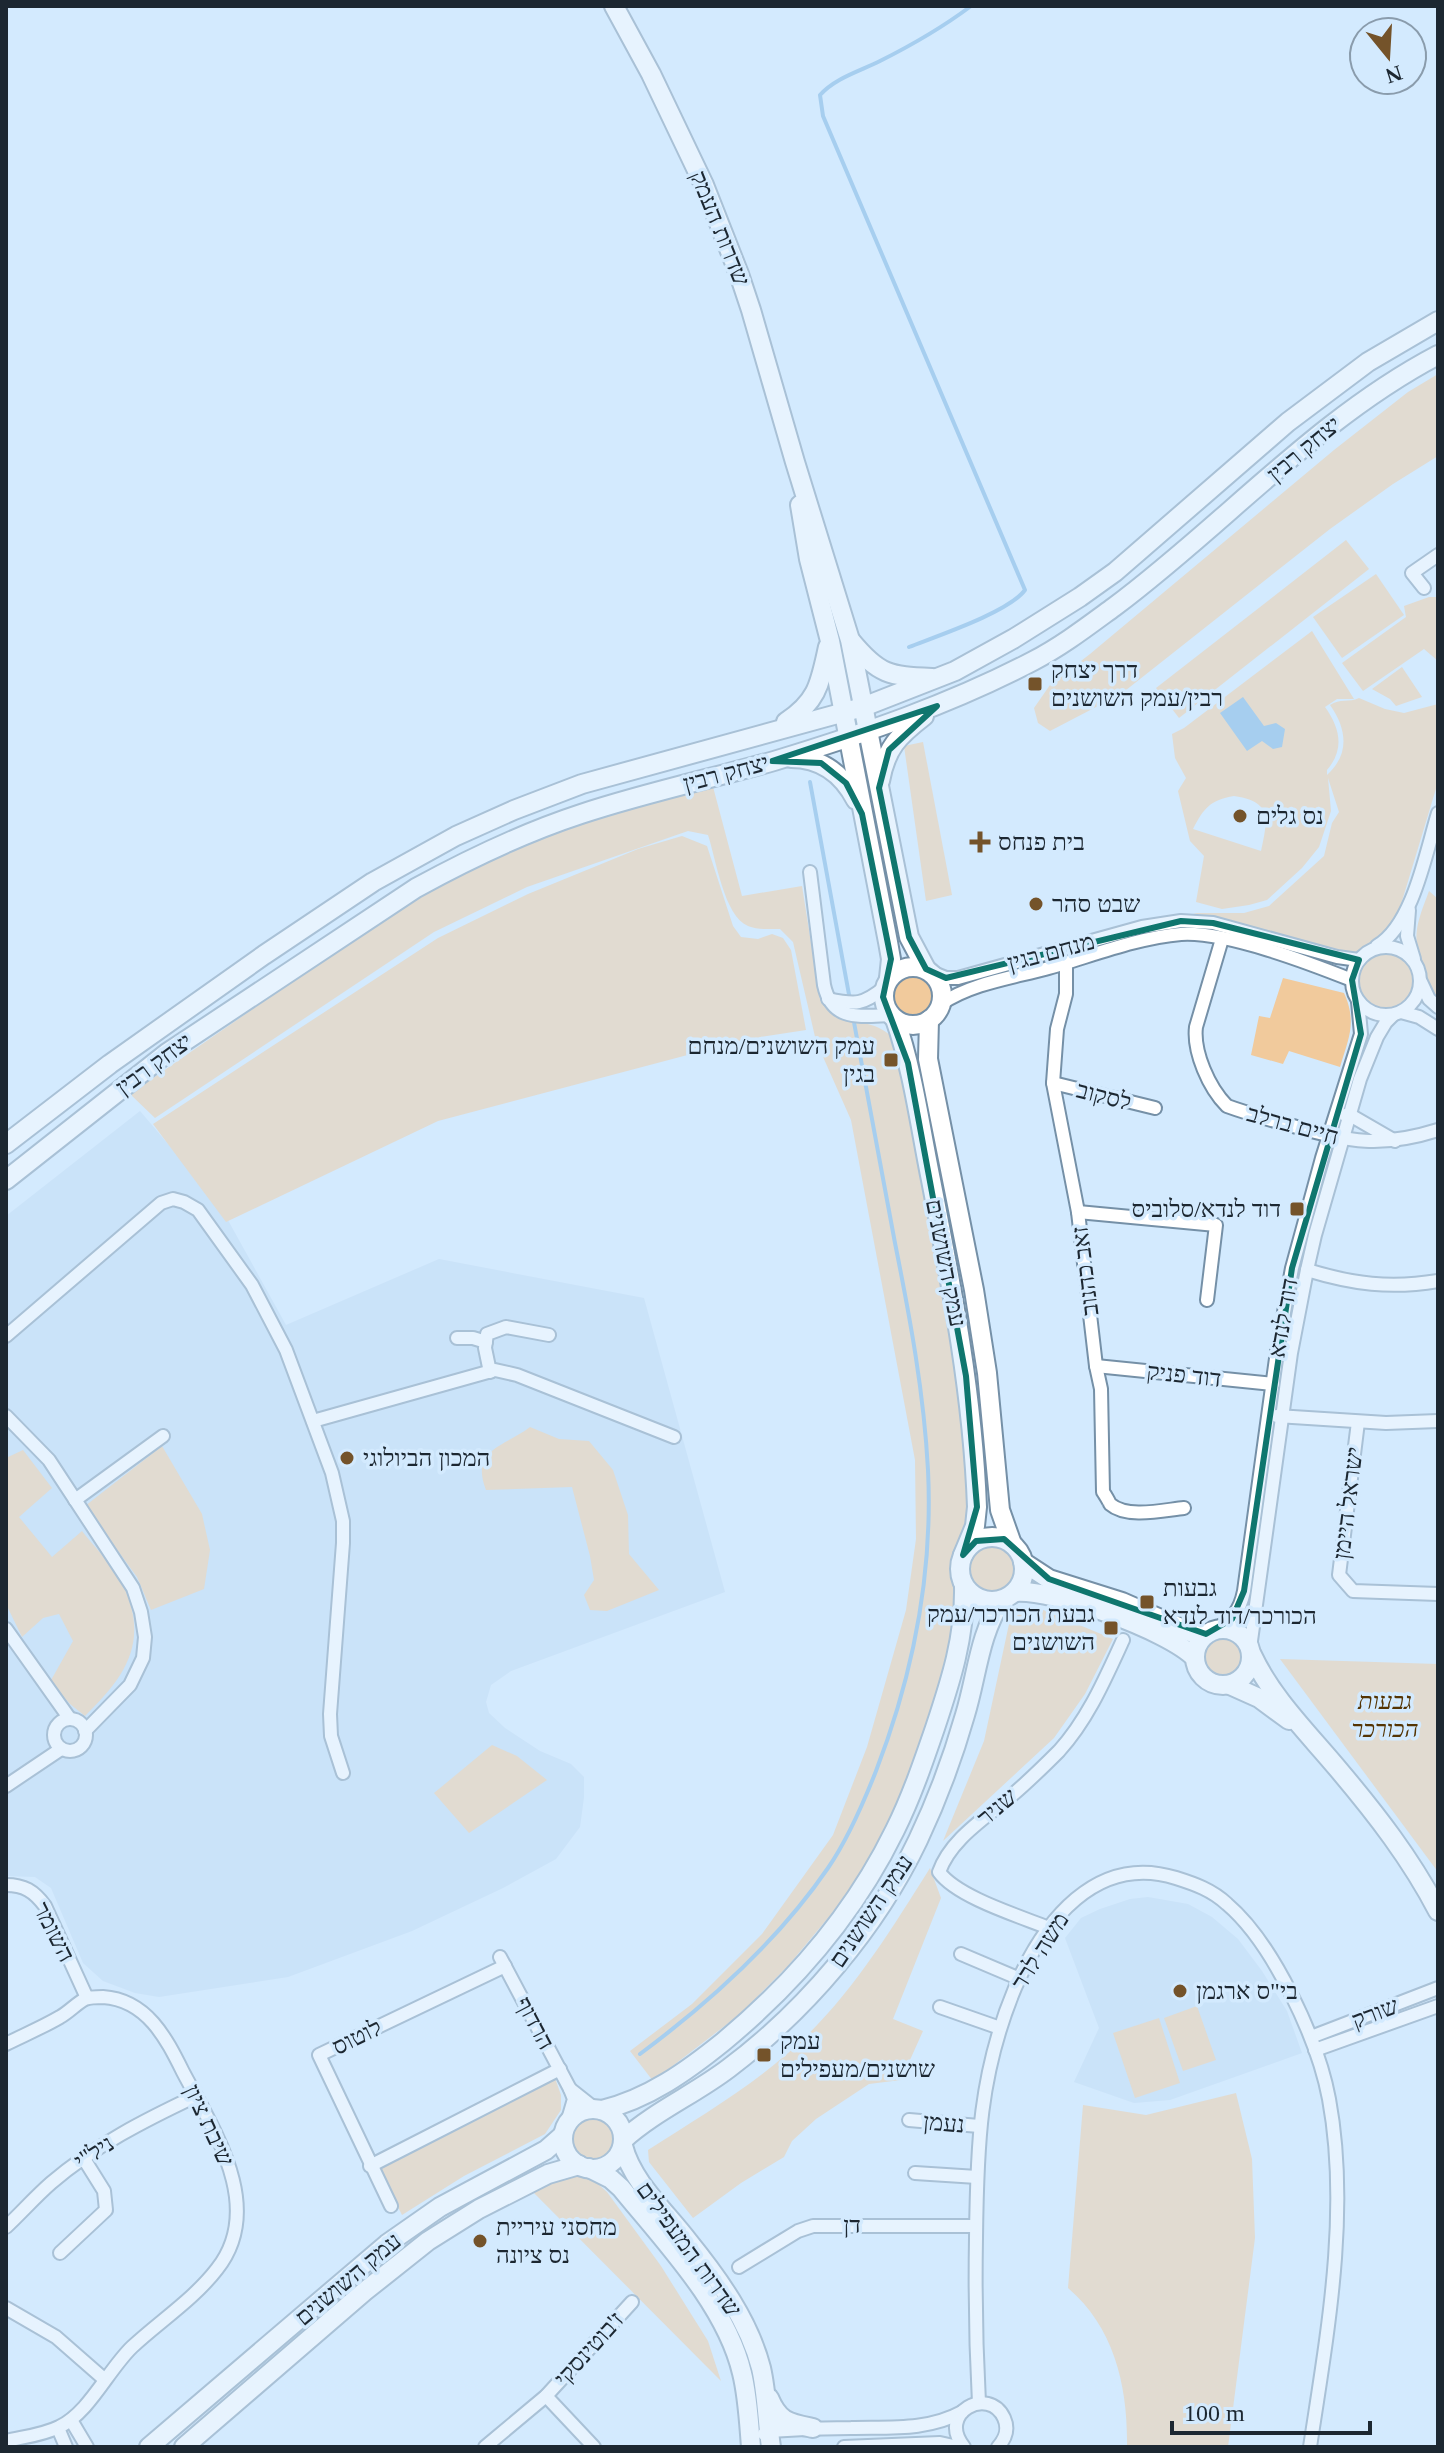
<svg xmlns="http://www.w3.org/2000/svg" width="1444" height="2453" font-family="'Times New Roman',Heebo,serif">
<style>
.built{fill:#bfdbf3}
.green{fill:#f1ca9c;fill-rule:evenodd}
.water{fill:#70addd}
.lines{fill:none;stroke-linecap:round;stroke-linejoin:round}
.stream{stroke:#70addd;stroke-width:4}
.street-casing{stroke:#7590a7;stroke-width:16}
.secondary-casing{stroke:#7590a7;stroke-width:22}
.street{stroke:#fff;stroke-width:12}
.secondary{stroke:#fff;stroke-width:18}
.marked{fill:none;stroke:#0f766e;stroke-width:6;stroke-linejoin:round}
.poi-dot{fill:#74532a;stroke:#d3eafe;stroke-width:3}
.labels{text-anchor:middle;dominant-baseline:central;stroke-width:7;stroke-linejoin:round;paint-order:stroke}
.street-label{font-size:24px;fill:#1c2731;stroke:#d3eafe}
.poi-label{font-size:24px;fill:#1c2731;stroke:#d3eafe;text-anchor:start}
.park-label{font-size:24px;font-style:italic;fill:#543403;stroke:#d3eafe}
</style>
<rect width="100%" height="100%" fill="#d3eafe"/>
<!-- built -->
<g class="built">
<polygon points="140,1111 219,1204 286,1325 439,1259 644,1298 725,1592 511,1671 491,1685 486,1702 489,1713 505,1728 540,1751 571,1764 584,1777 584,1797 580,1827 556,1859 503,1888 412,1931 288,1977 159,1997 135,1993 103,1981 83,1963 51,1888 35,1877 6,1876 6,1216"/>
<polygon points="1148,1897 1188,1904 1212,1917 1238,1939 1262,1971 1287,2011 1302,2053 1170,2100 1134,2103 1074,2082 1099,2028 1065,1938 1081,1918 1100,1909 1130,1899"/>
</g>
<!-- green -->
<g class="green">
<polygon points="1438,374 1438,456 1393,484 1330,529 1121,694 1050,731 1038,723 1034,708 1050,685 1090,654 1334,450 1408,392"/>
<polygon points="1346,540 1369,569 1179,718 1156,688"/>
<polygon points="1376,574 1404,615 1342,658 1313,617"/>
<polygon points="1429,597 1438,597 1438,661 1424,649 1363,691 1342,663 1406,617 1404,606"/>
<path d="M1312,631l42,68h-17l-12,8c15,21 20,42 2,63v5c23,-21 20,-46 3,-70 10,-7 19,-2 29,-7l26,11 19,4 34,-9v78l-39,129 -13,21 -32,22 -161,-41h51l25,-7 55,-50 8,-33 7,-11 -11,-34 3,33 -12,36 -17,21 -35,32 -18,5 -27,4 -26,-7 8,-46 -14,-15 -12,-50 8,-13 -11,-20 -3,-24 12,-6zM1234,796c38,5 34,23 27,55l-68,-22c11,-21 17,-29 41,-33z"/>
<polygon points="1402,667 1422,697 1396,706 1390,699 1372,689"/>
<polygon points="923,742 952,895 926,901 904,746"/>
<path d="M712,783l30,113 60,-10 18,113c5,5 9,11 14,14 23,13 42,6 61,27l54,276 21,155 -3,48 -13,44 2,55 -11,47 -41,125 -37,74 -34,48 -45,54 -49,49 -86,66 -23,-30 62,-47 70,-70 71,-99 34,-88 39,-137 10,-71 -1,-79 -64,-340 -35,-79 -23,-99 -13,-13c-10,0 -22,1 -32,-3 -24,-10 -32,-67 -40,-91l-20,-4 -161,56 -93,45 -279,186 -25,-24 280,-194 50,-28 153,-62z"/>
<polygon points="682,836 707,846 733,926 741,937 758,939 772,934 783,938 791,950 806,1030 748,1039 438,1121 226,1222 153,1124 438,938 528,894 638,849"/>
<path d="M1429,891l9,8v100c-8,-11 -12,-21 -16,-34 -11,-31 -4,-44 7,-74z"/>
<circle cx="1386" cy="981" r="27"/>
<circle cx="913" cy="996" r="23"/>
<path d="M1283,978l61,15c13,29 5,44 -4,74l-51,-16 -6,13 -32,-9 8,-39 11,2z"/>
<path d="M530,1427l29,12 30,2 24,29 15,45 1,39 30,36 -52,21 -17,-1 -6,-15 10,-15 -4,-24 -18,-69 -86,3c-16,-41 18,-43 44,-63z"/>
<polygon points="162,1446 202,1514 210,1550 204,1589 151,1610 137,1577 85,1506"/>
<path d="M23,1450l29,38 -33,29 33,40 30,-26c13,17 32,35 41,54 27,57 2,92 -38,131l-15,-12 -20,-22 23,-41 -14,-27 -16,4 -21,19 -16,-33v-146z"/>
<circle cx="992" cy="1569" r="28"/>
<polygon points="1030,1609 1041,1609 1113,1639 1085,1694 1054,1738 943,1841 984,1741 1009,1624 1015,1616"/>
<circle cx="1223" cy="1657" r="19"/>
<polygon points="1280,1659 1438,1664 1438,1872"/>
<polygon points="492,1745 517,1756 547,1780 469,1833 434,1793"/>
<path d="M930,1868l11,30 -48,121 30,12 -22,49 -32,4 -53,35 -24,22 -8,16 -43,26 -48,35 -44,-56 -1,-12c51,-33 105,-64 150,-106 54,-50 93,-114 132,-176z"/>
<polygon points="1197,2006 1216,2060 1183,2071 1164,2018"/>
<polygon points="1159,2018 1180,2083 1135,2098 1113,2033"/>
<polygon points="555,2078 561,2095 561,2110 545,2134 464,2176 402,2215 379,2169"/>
<path d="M1236,2093l16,66 3,79 -27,209h-101c1,-59 -12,-119 -59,-159l15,-183 63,10z"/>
<circle cx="593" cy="2138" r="23"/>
<polygon points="572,2176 589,2176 607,2192 661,2266 708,2341 721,2381 534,2193 541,2185"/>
</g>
<!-- water -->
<polygon class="water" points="1243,697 1264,726 1276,723 1285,729 1282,747 1273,749 1262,741 1247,751 1220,713"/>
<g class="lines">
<!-- stream -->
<g class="stream">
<path d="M909,647c28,-11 100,-35 116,-57l-202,-474 -3,-21c15,-17 40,-24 60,-34 32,-16 63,-34 91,-55"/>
<polyline points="810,782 850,1000"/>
<path d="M640,2054c70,-52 138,-113 188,-186 20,-29 35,-64 48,-97 37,-96 57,-199 52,-301 -4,-77 -18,-152 -33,-227 -14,-76 -28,-151 -42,-226"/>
</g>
<defs>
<g id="street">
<polyline points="1424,588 1412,573 1438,555"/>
<path d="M810,872l14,113c8,37 36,31 66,30"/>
<polyline points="1409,910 1407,936 1414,959"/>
<path d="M1222,939l-26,88c-3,25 13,61 31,79 22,8 44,14 66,20 56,16 88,22 145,4"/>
<path d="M1377,946c36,-21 49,-94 61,-133"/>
<circle cx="1386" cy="981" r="34"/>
<path d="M1066,963v31l-9,35 -4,54 25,129 18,154 5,23 2,103c1,1 7,11 7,12 17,15 54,6 74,4"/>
<polyline points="931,972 946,978 958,978 1142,927 1181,921 1213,923 1337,957 1359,960"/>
<polyline points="1421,982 1429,999 1438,1007"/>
<path d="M828,999c28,6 35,6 57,-12"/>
<path d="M941,1004c29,-20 69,-26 104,-35 44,-12 90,-31 136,-35 45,-3 128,29 171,46"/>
<polyline points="1401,1012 1419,1017 1438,1029"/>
<polyline points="1053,1083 1155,1108"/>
<polyline points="1345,1115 1350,1115 1395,1141"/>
<polyline points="1078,1212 1216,1225 1207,1300"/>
<path d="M1307,1270c46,14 83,19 131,11"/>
<polyline points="6,1336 161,1203 173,1199 184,1202 198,1210 252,1285 286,1350 332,1473 343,1521 343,1543 330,1714 331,1736 343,1773"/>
<polyline points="457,1338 473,1338 486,1342"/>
<polyline points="1096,1366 1273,1384"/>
<polyline points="490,1372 485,1348 487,1334 506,1327 549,1335"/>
<polyline points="6,1416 49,1460 133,1588 141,1612 145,1637 143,1658 130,1685 85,1731"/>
<polyline points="1277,1416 1386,1423 1438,1421"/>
<polyline points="313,1421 495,1370 517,1375 674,1437"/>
<polyline points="1358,1422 1339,1575 1353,1591 1438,1594"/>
<polyline points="75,1500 163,1436"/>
<polyline points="6,1629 70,1719"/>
<path d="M1214,1630c18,-10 26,-19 30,-39l33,-240 15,-83 30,-110 39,-124 -3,-33"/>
<polyline points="1250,1648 1291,1353 1307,1270 1315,1235 1360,1079 1377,1037 1386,1022 1393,1015"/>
<circle cx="70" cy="1735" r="16"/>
<polyline points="6,1786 61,1749"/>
<path d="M6,1885c18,0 28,6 39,21l42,92"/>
<path d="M1049,1928c-30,-12 -92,-31 -110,-56 11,-31 42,-51 66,-71 19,-15 37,-33 54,-50 29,-32 46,-72 64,-111"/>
<polyline points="961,1954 1020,1979"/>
<polyline points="500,1957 570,2089 574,2099 567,2123"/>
<polyline points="940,2007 1000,2028"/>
<polyline points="1311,2037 1438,1988"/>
<path d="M6,2044c18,-9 37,-17 54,-27 9,-5 17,-14 25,-18 5,-2 13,-2 18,-2 44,3 63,41 80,75 30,57 83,135 34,197 -23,30 -57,52 -85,78 -24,23 -43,66 -73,80 -16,8 -36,10 -53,14"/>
<polyline points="1315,2050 1438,2006"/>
<polyline points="570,2089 594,2108"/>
<polyline points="909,2120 979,2126"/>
<polyline points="370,2166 560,2069"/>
<polyline points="915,2173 977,2177"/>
<polyline points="391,2206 319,2055 505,1966"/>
<path d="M6,2227c15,-14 29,-30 45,-44 43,-37 94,-63 145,-87"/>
<polyline points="60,2253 106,2210 104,2191 84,2159"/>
<polyline points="739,2267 798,2231 813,2226 976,2226"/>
<polyline points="6,2308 56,2337 104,2379"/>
<polyline points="546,2396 594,2447"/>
<path d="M979,2403c-3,-55 -4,-110 -3,-165 1,-91 3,-164 39,-250 28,-66 81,-135 161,-110 19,6 36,12 51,26 46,39 91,136 102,195 21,113 -2,236 -19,348"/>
<polyline points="71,2420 87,2447"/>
<polyline points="58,2428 66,2447"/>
<path d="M764,2434l5,-3c27,-2 54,-3 82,-3 38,-1 76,3 111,-16"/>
<polyline points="485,2447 546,2396 632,2302"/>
<polyline points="844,2447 940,2443 958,2447"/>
<path d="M964,2447c-28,-34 25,-62 40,-29 5,11 2,20 -6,29"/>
</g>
<g id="secondary">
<polyline points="614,6 651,74 704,185 739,274 751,310 795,462 850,640 909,937 926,969"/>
<polyline points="800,505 809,559 830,641 888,942 891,959 889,978"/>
<path d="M851,641c28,34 38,35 81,37"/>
<path d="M786,722c32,-21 34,-39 42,-75"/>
<path d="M791,758c30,0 51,15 65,42"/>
<path d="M880,781c6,-33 18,-45 44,-65"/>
<circle cx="913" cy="996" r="29"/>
<path d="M895,1019c18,51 25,107 36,161 21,108 42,216 46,327l-2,19 -12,29"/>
<polyline points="929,1020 928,1059 974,1290 987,1373 1000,1510 1012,1544"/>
<polyline points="6,1144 110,1064 264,955 373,882 456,836 514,810 582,784 863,707 955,671 1013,639 1080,597 1115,572 1288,422 1368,362 1438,321"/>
<path d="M6,1180l161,-127 249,-165c53,-29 107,-55 165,-74 63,-21 129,-35 193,-53 89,-27 177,-57 259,-100 29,-15 55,-35 81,-54 109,-81 202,-188 324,-252"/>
<circle cx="992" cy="1569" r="32"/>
<polyline points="1023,1562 1049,1579 1122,1602 1190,1632 1206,1634"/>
<path d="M1015,1592c38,-3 153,38 180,66"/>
<circle cx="1223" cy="1657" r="28"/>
<path d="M1252,1655c20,43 56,78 86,114 38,45 73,90 100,142"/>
<polyline points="1230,1685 1259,1698 1289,1720"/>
<circle cx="593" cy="2139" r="30"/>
<path d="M602,2110c46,-11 85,-39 121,-68 70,-58 132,-130 172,-212 16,-32 28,-67 40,-102 16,-48 30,-91 29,-142"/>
<path d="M623,2140c32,-29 72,-46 106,-72 77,-58 147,-140 189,-228 19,-40 35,-83 47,-125 12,-39 14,-81 37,-115"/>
<path d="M623,2146c9,36 43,66 65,95 30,37 61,80 73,127 6,26 6,53 10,79"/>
<path d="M589,2168l22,11 10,9c44,54 105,117 121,185 6,24 7,50 9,74"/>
<path d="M769,2398c10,24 20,25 44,30"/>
<polyline points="149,2447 387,2244 440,2207 546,2150 563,2135"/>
<polyline points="184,2447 365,2291 428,2241 479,2209 548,2174 579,2165"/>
</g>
</defs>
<!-- street casing -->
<use href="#street" class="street-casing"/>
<!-- secondary casing -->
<use href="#secondary" class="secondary-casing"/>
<!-- street -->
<use href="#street" class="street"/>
<!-- secondary -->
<use href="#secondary" class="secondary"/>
</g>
<!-- marked area -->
<path d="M0 0H1444V2453H0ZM937,706l-48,44 -10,38 30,149 17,32 20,9 235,-57 32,2 146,37 -7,20 9,54 -69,234 -48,323 -12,28 -26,15 -157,-55 -45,-40 -28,2 -13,14 14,-48 -11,-131 -58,-313 -25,-66 8,-38 -29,-145 -16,-31 -25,-20 -49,-2z" fill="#d3eafe" fill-opacity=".55" fill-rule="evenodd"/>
<path class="marked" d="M937,706l-48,44 -10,38 30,149 17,32 20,9 235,-57 32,2 146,37 -7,20 9,54 -69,234 -48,323 -12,28 -26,15 -157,-55 -45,-40 -28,2 -13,14 14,-48 -11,-131 -58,-313 -25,-66 8,-38 -29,-145 -16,-31 -25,-20 -49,-2z"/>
<!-- markers -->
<g class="poi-dot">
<rect x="1027" y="676" width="16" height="16" rx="4"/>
<circle cx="1240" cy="816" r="8"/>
<path d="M976 830h8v8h8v8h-8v8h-8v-8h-8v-8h8z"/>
<circle cx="1036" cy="904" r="8"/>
<rect x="883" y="1052" width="16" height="16" rx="4"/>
<rect x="1289" y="1201" width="16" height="16" rx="4"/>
<circle cx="347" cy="1458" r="8"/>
<rect x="1139" y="1594" width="16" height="16" rx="4"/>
<rect x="1103" y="1620" width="16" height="16" rx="4"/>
<circle cx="1180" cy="1991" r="8"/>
<rect x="756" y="2047" width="16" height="16" rx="4"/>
<circle cx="480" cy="2241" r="8"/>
</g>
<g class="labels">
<!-- street labels -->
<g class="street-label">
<text transform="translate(720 228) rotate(68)">שדרות העמק</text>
<text transform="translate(1304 449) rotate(-40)">יצחק רבין</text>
<text transform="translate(726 773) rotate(-15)">יצחק רבין</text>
<text transform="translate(1051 952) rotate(-15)">מנחם בגין</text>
<text transform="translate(154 1064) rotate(-36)">יצחק רבין</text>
<text transform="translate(1104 1096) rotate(14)">לסקוב</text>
<text transform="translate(1293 1125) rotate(15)">חיים ברלב</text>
<text transform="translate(946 1263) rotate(79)">עמק השושנים</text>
<text transform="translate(1085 1271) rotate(-97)">זאב כהנוב</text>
<text transform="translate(1283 1318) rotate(-80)">דוד לנדא</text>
<text transform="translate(1184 1375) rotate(6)">דוד פניק</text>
<text transform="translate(1348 1503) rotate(-83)">ישראל היימן</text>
<text transform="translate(997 1807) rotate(-40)">שניר</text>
<text transform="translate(871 1911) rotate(-56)">עמק השושנים</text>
<text transform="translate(54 1932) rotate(63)">השומר</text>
<text transform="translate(1040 1951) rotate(-58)">משה לרר</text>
<text transform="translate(1375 2013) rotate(-21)">שורק</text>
<text transform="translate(535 2023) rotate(62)">הרדוף</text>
<text transform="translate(357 2037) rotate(-26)">לוטוס</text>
<text transform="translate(944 2123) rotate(5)">נעמן</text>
<text transform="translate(209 2125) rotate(65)">שיבת ציון</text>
<text transform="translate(94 2152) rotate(-33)">ניל"י</text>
<text x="852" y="2225">דן</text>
<text transform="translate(689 2249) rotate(54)">שדרות המעפילים</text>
<text transform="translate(348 2279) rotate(-40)">עמק השושנים</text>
<text transform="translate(589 2349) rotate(-48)">ז'בוטינסקי</text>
</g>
<!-- poi labels -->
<g class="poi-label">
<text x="1051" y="670">דרך יצחק<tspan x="1051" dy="28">רבין/עמק השושנים</tspan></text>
<text x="1256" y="816">נס גלים</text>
<text x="998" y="842">בית פנחס</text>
<text x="1052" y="904">שבט סהר</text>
<text x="875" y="1046" text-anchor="end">עמק השושנים/מנחם<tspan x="875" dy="28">בגין</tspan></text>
<text x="1281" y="1209" text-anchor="end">דוד לנדא/סלוביס</text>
<text x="363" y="1458">המכון הביולוגי</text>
<text x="1163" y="1588">גבעות<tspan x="1163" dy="28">הכורכר/דוד לנדא</tspan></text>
<text x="1095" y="1614" text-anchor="end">גבעת הכורכר/עמק<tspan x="1095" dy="28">השושנים</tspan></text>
<text x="1196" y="1991">בי"ס ארגמן</text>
<text x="780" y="2041">עמק<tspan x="780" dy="28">שושנים/מעפילים</tspan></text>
<text x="496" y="2227">מחסני עיריית<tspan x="496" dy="28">נס ציונה</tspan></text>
</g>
<!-- park labels -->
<g class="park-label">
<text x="1385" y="1701">גבעות<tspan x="1385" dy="28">הכורכר</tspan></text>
</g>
</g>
<!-- border -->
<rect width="1444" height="2453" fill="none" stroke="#1c2731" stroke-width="16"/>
<!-- north arrow -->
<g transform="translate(1388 56) rotate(162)"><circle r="38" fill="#d3eafe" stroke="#8a9cac" stroke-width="2"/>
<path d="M0-6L14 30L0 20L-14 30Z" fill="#74532a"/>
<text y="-12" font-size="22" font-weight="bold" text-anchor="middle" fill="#1c2731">N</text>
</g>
<!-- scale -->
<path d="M1172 2421v12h198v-12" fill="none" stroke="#1c2731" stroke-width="4"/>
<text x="1184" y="2421" font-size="24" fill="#1c2731" stroke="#d3eafe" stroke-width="6" paint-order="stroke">100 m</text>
</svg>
